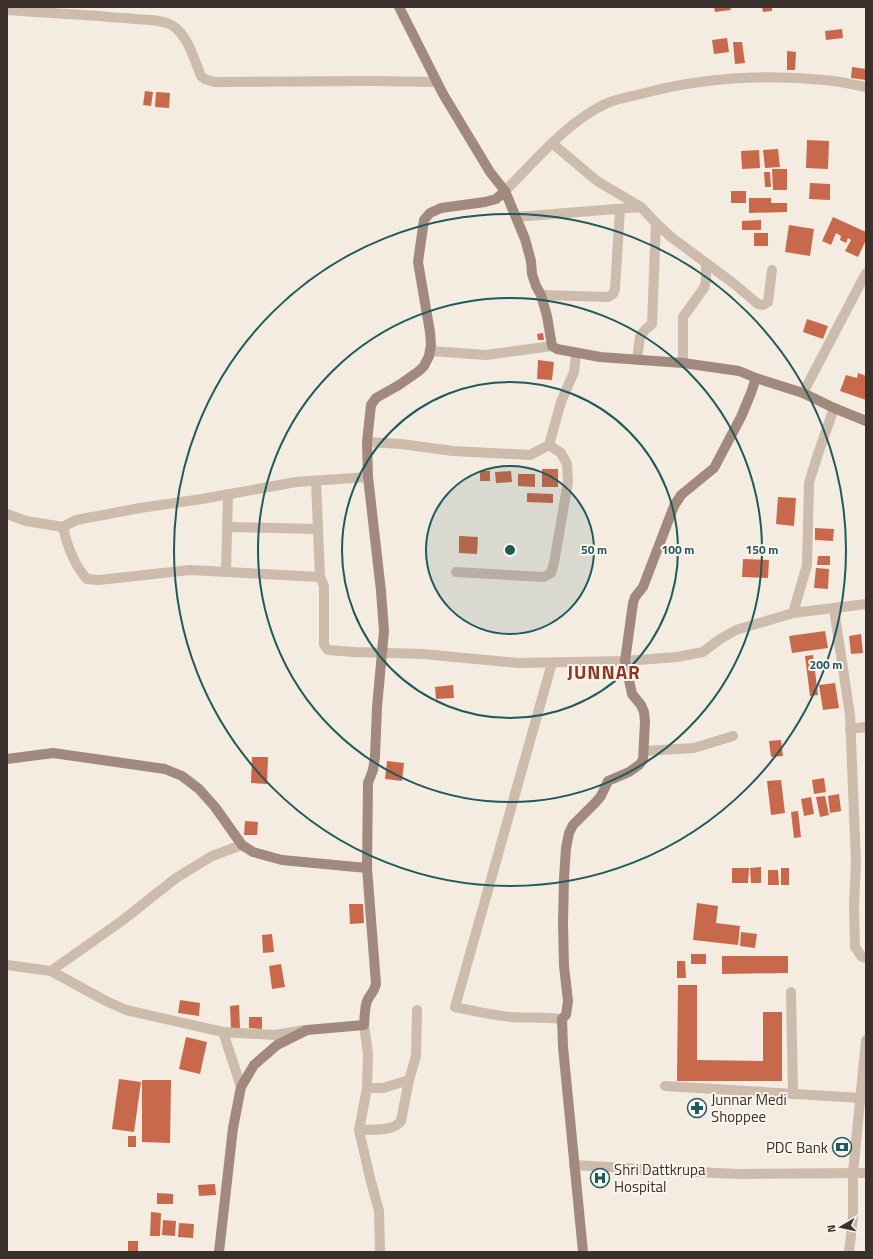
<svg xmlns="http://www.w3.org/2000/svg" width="873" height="1259" font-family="'Titillium Web',sans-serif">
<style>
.building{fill:#c8694b}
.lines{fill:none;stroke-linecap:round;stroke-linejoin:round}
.street{stroke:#cdbbac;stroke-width:10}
.secondary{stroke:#a18a7d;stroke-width:10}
.ring{fill:none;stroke:#1f5a5e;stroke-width:2}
.labels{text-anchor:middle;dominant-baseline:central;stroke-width:4;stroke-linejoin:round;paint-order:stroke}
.poi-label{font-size:15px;fill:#3b302b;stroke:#fbf5ee;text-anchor:start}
.district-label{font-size:19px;font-weight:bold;letter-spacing:1px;fill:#8c3b22;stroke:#fbf5ee}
.centre{fill:#1f5a5e;stroke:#fbf5ee;stroke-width:2}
.ring-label{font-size:12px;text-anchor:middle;font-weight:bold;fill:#1f5a5e;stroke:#fbf5ee;stroke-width:4;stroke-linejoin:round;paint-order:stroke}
</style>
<rect width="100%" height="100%" fill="#f4ebe1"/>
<!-- building -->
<g class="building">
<polygon points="714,7 730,7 731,10 715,12"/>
<polygon points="762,7 772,7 772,11 763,12"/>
<polygon points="842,29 843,38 826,40 825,31"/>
<polygon points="727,38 729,52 714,54 712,40"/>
<polygon points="733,42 742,42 745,63 735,64"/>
<polygon points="787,51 796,52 795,70 787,70"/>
<polygon points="852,67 866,69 866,80 851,78"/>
<polygon points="145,91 153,92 151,106 143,105"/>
<polygon points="156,92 170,93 169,108 155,107"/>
<polygon points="807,140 829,141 828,169 806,168"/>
<polygon points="778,149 780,167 765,168 763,150"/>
<polygon points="759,150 760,168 742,169 741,151"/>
<polygon points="772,169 787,169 787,190 773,190"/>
<polygon points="764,172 770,172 771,187 765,187"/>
<polygon points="810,183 830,184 830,200 809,199"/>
<rect x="731" y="191" width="15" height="12"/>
<polygon points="749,198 771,198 771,203 787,203 787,212 749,213"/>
<polygon points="833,217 866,232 866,240 858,257 845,251 851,240 848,238 846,243 840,240 841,236 836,233 831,245 822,241"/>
<polygon points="761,220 761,230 742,230 742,221"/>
<polygon points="789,225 814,229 810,256 785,252"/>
<rect x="754" y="233" width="14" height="13"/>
<polygon points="807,319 828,326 823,339 803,332"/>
<polygon points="543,333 544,340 538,340 537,334"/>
<polygon points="538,360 554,362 552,380 537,379"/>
<polygon points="858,373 866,376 866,400 840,391 846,375 857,378"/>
<rect x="542" y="469" width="16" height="18"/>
<rect x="480" y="471" width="10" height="10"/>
<polygon points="511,471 512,482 496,483 495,472"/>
<polygon points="518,474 535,474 535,487 518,486"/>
<polygon points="527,493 553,494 553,503 527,502"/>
<polygon points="778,497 796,498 794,526 776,524"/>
<polygon points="815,528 834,529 833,541 815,540"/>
<polygon points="459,536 478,537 477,554 459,553"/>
<polygon points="818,556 830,556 830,565 817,565"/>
<polygon points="743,559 769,560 768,578 742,577"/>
<polygon points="816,568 829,569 828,589 814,588"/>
<polygon points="825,631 828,648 792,653 789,636"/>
<polygon points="861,634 863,653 851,654 849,636"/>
<polygon points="813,655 818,695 810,696 805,656"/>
<polygon points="835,683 839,708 823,710 819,685"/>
<polygon points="453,685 454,698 436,699 435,687"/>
<polygon points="781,740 783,756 771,757 769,741"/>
<polygon points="252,757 268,757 267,784 251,783"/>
<polygon points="387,761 404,763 402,781 385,779"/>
<polygon points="824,778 826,792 814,794 812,780"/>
<polygon points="781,780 785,813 771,815 767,781"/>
<polygon points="839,794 841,811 830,813 828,796"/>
<polygon points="825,796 829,815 820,817 816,797"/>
<polygon points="811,797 814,814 804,816 801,799"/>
<polygon points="798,811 801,837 794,838 791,812"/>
<polygon points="245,821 258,822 257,835 244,835"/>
<polygon points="761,867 761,883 751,883 750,868"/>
<polygon points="732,868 749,868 748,883 732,883"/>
<rect x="781" y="868" width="8" height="17"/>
<polygon points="768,870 778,870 779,885 768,885"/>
<polygon points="697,903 718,906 716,923 740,926 738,945 693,940"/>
<polygon points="349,904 363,904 364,923 350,924"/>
<polygon points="741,932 757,934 755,948 740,946"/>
<polygon points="272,934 274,952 263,953 262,935"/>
<rect x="691" y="954" width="15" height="10"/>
<polygon points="722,956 788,956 788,973 722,974"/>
<polygon points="677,961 685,961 686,978 677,978"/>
<polygon points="281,964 285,987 272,989 269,966"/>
<polygon points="678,985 697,985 697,1060 763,1061 763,1012 782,1012 782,1081 677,1081"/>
<polygon points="180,1000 200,1003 199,1016 178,1013"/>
<polygon points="239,1005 240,1028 231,1029 230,1006"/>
<polygon points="249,1017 262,1017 262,1029 249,1028"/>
<polygon points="186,1037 207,1042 200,1074 179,1069"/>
<polygon points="119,1079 141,1082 134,1132 112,1129"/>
<polygon points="142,1080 171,1080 170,1143 142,1142"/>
<rect x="128" y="1136" width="8" height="11"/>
<polygon points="215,1184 216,1195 199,1196 198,1185"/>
<polygon points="157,1193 173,1194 173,1204 157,1204"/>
<polygon points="151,1212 161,1213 160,1236 150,1236"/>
<polygon points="163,1220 176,1221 175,1236 162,1235"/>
<polygon points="179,1223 194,1224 193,1238 178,1237"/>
<rect x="128" y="1241" width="10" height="11"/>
</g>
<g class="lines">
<!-- street -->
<g class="street">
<path d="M7,10c43,3 85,5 128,9 11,1 28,0 38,7 15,10 21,33 28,50l4,3 9,3 158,-1 65,1"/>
<polyline points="552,143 597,181 641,207 656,223 671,237 733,283 758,304 763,305 768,302 772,270"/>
<path d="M505,191c31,-31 61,-68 100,-87 11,-5 24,-7 36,-10 59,-16 122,-20 183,-14 14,1 28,4 42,7"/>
<polyline points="516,217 641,207"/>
<polyline points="541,295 608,297 613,294 615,289 620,209"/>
<polyline points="430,351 486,355 552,346"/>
<polyline points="637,360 640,337 645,330 652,324 656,223"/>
<polyline points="683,363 683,317 704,288 706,281 706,263"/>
<polyline points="803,393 866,273"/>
<polyline points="367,442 401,444 453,451 530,455 549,445 561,402 574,372 576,354"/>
<polyline points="316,481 320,577"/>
<path d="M7,514l19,7 37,6c4,18 12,39 24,52l12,1 91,-10 130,7 4,9v59l4,5 26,2 69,2 95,9 107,-2 52,-4 26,-5 17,-13 16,-9 57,-17 73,-9"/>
<polyline points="63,527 76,520 140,508 202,499 296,482 368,477"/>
<polyline points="228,527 318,529"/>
<polyline points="226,571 228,494"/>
<polyline points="456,572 544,577 551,573 554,563 568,482 567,464 561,453 549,445"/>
<polyline points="834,609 850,715 856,863 854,905 855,947 861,956 866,958"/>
<polyline points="793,613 807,565 809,483 817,457 834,408"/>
<path d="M552,663l-97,344c19,4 37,8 56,10 17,1 33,0 51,2"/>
<polyline points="850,729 866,727"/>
<polyline points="644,751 694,748 733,736"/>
<polyline points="7,965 51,971"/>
<polyline points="791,992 793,1094"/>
<path d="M364,1025l4,29 -1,34 -8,42c13,-1 34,2 42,-9l8,-41 7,-24 1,-46"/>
<polyline points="223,1032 275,1035 305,1030"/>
<polyline points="665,1086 861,1098"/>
<polyline points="241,1087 223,1032 126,1010 106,1001 51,971 123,920 176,878 212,856 242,845"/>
<polyline points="367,1088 383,1088 409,1080"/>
<polyline points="359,1130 370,1178 379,1211 380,1252"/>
<polyline points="574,1165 673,1171 739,1174 866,1173"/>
<polyline points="849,1252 853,1218 853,1173 866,1040"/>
</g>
<!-- secondary -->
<g class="secondary">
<polyline points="399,7 443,94 490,172 505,191 525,239 531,261 532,274 536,286 541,295 547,316 552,346 557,349 600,357 683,363 739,371 756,378 803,393 834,408 866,421"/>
<polyline points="7,759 53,753 165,769 182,776 199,789 215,807 242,845 253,852 282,860 367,868"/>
<path d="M219,1252l14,-124 8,-41 13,-22 23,-20 30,-15 57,-5c1,-8 0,-19 4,-26 4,-7 6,-7 8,-15l-9,-116 1,-85 5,-13 2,-13 2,-50 7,-76 -3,-40 -13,-114 -1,-35 4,-37 5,-7 23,-13 20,-14 5,-5 5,-10 2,-11 -1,-13 -12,-70 6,-42 6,-7 11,-5 44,-6 11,-3 9,-8"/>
<polyline points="583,1252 563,1047 562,1019 566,1015 568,1001 564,966 563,923 564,878 566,848 569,833 573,825 595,803 601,796 608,781 629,772 639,765 643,760 645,722 644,712 641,705 632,694 625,661 633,603 635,597 643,587 674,506 681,495 714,468 741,417 751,393 756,378"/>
</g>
</g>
<!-- distance rings -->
<circle cx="510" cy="550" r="84" fill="#1f5a5e" fill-opacity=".12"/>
<g class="ring">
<circle cx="510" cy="550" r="84"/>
<circle cx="510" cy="550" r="168"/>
<circle cx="510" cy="550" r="252"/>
<circle cx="510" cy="550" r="336"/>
</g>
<!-- icons -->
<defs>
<symbol id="pharmacy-ring" viewBox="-11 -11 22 22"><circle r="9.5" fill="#fbf5ee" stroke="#1f5a5e" stroke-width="1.5"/><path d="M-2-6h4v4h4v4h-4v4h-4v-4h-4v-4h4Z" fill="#1f5a5e"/></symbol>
<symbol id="bank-ring" viewBox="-11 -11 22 22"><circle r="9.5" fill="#fbf5ee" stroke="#1f5a5e" stroke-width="1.5"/><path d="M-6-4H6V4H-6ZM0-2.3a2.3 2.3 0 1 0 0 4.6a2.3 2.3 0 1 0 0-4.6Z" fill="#1f5a5e"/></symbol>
<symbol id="hospital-ring" viewBox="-11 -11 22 22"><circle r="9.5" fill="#fbf5ee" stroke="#1f5a5e" stroke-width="1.5"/><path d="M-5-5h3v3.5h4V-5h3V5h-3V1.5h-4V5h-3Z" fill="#1f5a5e"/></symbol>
</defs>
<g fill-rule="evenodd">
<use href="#pharmacy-ring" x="686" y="1097" width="22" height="22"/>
<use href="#bank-ring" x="831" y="1136" width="22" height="22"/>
<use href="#hospital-ring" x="589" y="1167" width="22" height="22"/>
</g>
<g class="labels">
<!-- poi labels -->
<g class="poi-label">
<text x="711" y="1099">Junnar Medi<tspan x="711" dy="17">Shoppee</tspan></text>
<text x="828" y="1147" text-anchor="end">PDC Bank</text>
<text x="614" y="1169">Shri Dattkrupa<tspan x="614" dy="17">Hospital</tspan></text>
</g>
<!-- district labels -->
<g class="district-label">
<text x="604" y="671">JUNNAR</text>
</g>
</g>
<circle cx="510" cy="550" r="6" class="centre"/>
<g class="ring-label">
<text x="594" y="554">50 m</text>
<text x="678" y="554">100 m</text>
<text x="762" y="554">150 m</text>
<text x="826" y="669">200 m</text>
</g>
<!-- border -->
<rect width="873" height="1259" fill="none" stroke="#3b302b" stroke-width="16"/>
<!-- north arrow -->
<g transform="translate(841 1227) rotate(261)" stroke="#fbf5ee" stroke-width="3" paint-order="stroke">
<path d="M0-3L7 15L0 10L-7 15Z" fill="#3b302b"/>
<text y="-6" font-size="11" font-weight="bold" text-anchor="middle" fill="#3b302b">N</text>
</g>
</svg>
